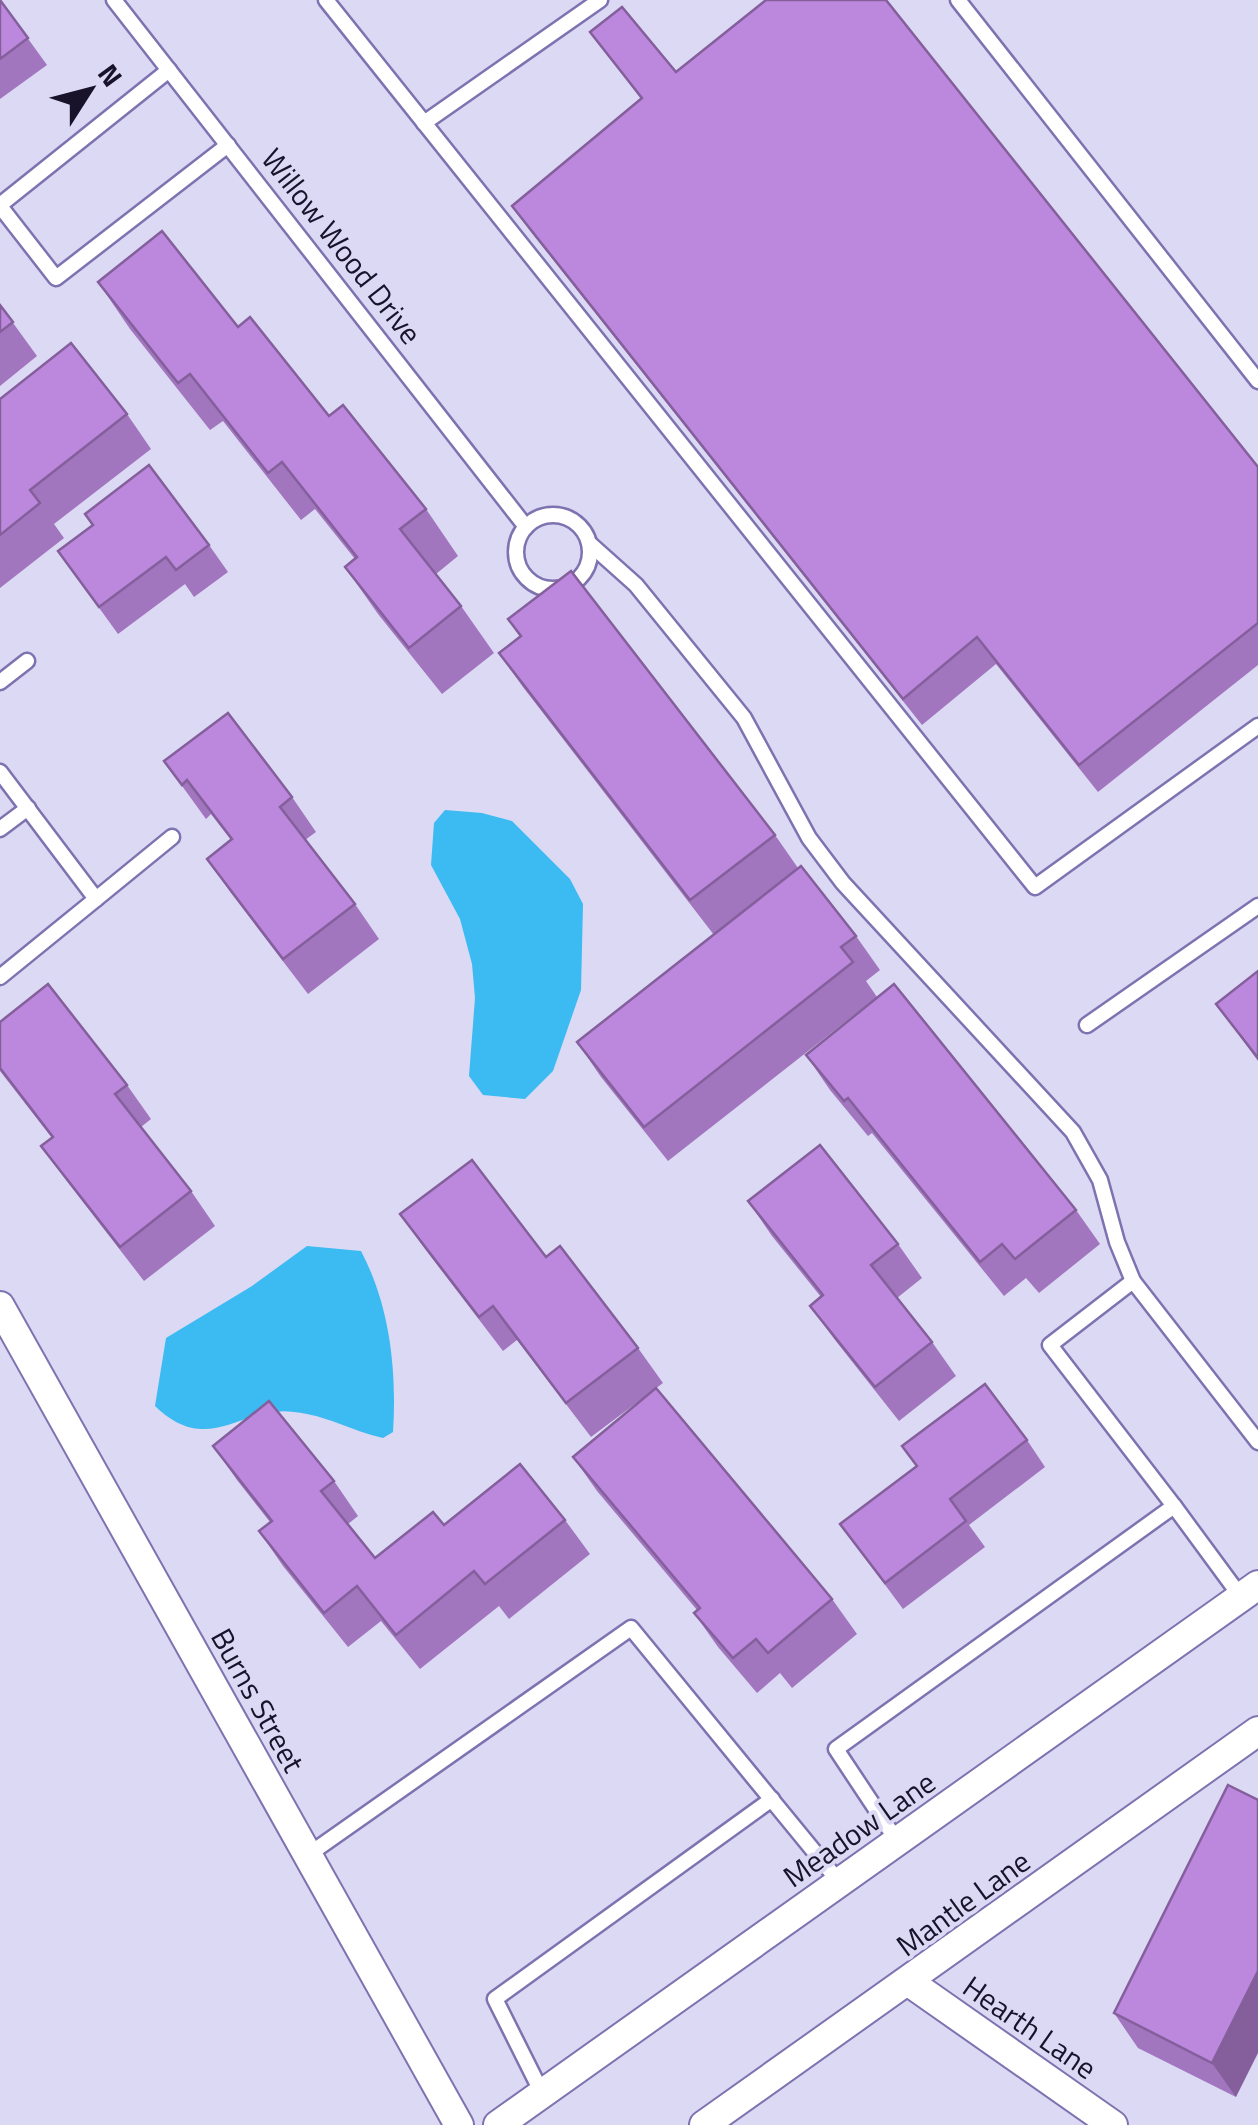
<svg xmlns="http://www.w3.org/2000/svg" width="1258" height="2125" font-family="'Titillium Web',sans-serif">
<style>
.water{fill:#3bbbf2}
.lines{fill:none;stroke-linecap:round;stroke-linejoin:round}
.lane-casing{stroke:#7e73b0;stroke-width:19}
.street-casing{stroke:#7e73b0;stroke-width:32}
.lane{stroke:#fff;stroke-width:14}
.street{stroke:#fff;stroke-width:28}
.wall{fill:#a275bf}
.shaded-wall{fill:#845f9b}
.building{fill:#bc88de;stroke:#845f9b;stroke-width:2.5}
.labels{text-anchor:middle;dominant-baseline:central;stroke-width:8;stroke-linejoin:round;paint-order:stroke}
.street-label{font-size:30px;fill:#18132b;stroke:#dcd9f4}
</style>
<rect width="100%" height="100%" fill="#dcd9f4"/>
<!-- water -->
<g class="water">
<polygon points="445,810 482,813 512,821 570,879 583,904 581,990 553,1071 525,1099 483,1095 469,1076 475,998 472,964 460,919 431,865 434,823"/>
<path d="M307,1246l54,5c29,55 36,119 32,181l-10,6c-31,-7 -57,-23 -89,-26 -54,-7 -85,46 -139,-6l11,-68 86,-52z"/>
</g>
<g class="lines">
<defs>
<g id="lane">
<polyline points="114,0 526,527"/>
<polyline points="326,0 1035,887 1258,726"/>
<polyline points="958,0 1258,381"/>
<polyline points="424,123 600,0"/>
<polyline points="0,205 169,70"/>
<polyline points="0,206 56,278 228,145"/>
<circle cx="553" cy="552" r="37"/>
<polyline points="589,543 636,585 744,718 809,838 843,883 1073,1132 1100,1180 1117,1242 1133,1281"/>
<polyline points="0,682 27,661"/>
<polyline points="0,772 96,899 0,977"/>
<polyline points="0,829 28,808"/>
<polyline points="96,899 172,837"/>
<polyline points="1087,1025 1258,906"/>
<polyline points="1174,1506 1241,1597"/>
<polyline points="897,1841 836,1749 1174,1506 1050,1345 1133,1281 1258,1442"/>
<polyline points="308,1855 631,1628 840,1883"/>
<polyline points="542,2093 495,1999 772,1799"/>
</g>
<g id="street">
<polyline points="0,1306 459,2125"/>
<polyline points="909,1982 1113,2125"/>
<polyline points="498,2125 1258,1585"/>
<polyline points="704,2125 1258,1731"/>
</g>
</defs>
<!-- lane casing -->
<use href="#lane" class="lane-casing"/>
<!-- street casing -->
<use href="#street" class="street-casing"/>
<!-- lane -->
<use href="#lane" class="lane"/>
<!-- street -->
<use href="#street" class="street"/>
</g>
<!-- wall -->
<g class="wall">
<polygon points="0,0 47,65 0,99"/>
<polygon points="590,32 676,72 1258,467 1258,665 1098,792 996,664 922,725 531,232 512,206 641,99"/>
<polygon points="98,282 238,327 426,509 458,556 436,574 461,606 494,653 442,694 378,614 345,567 355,559 315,509 301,520 223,421 210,430 130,329"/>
<polygon points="0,305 37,356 0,386"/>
<polygon points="0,399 127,414 151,449 54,524 64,538 0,588"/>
<polygon points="209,545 228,572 194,597 185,584 118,634 58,551"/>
<polygon points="508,619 775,835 798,868 856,936 880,970 866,981 877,997 668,1161 601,1077 577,1042 714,935 523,687 499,653 520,637"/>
<polygon points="164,761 292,797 316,832 305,840 355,904 379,939 308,994 231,893 207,859 231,840 211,814 206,819"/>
<polygon points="1258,971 1258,1061 1216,1004"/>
<polygon points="0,1022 127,1085 151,1119 141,1127 191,1191 215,1226 144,1281 66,1180 41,1146 52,1138 0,1071"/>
<polygon points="806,1055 1076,1210 1100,1244 1039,1293 1026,1278 1004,1296 872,1133 868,1136 830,1090"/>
<polygon points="748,1201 898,1244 922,1278 897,1298 932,1342 956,1376 899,1421 835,1340 810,1306 821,1297 772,1236"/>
<polygon points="400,1214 546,1257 638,1348 663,1383 591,1437 517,1340 503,1351 425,1249"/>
<polygon points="1027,1440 1045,1467 969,1525 985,1547 903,1609 840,1524 916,1466 902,1446"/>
<polygon points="213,1446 334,1481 358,1516 348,1524 375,1558 444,1525 565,1520 590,1554 509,1619 499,1606 420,1669 381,1621 348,1647 283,1566 259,1531 270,1522 237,1480"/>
<polygon points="573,1457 832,1599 857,1634 792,1688 780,1673 757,1693 718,1647 694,1613 697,1610 597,1491"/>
<polygon points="1258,1800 1236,2097 1138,2048 1114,2013"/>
</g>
<!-- shaded-wall -->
<polygon class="shaded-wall" points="1258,1971 1258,2053 1236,2097 1212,2063"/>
<!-- building -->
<g class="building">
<polygon points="0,0 28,38 0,59"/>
<polygon points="766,0 886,0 1258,467 1258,623 1079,765 977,637 903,699 512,206 642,98 590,32 622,7 676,72"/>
<polygon points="162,231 238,327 250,317 329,416 343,405 426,509 400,529 461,606 409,648 345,567 357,557 282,462 268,473 190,374 178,383 98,282"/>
<polygon points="0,305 13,322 0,332"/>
<polygon points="71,343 127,414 30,490 40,503 0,535 0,399"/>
<polygon points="149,465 209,545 176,570 166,557 99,607 58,551 93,525 85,514"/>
<polygon points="571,571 775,835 690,900 499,653 521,636 508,619"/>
<polygon points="228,713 292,797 280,807 355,904 283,959 207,859 232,839 187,780 182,785 164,761"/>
<polygon points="801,866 856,936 841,947 853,962 644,1127 577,1042"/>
<polygon points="1258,971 1258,1058 1216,1004"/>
<polygon points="48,984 127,1085 115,1094 191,1191 120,1247 41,1146 53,1137 0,1068 0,1022"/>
<polygon points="894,984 1076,1210 1015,1259 1002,1244 980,1262 848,1098 844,1101 806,1055"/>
<polygon points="820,1145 898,1244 871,1265 932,1342 875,1387 810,1306 823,1295 748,1201"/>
<polygon points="472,1160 546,1257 560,1246 638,1348 566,1403 493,1306 479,1317 400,1214"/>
<polygon points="985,1384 1027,1440 950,1499 966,1521 885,1583 840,1524 917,1466 902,1446"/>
<polygon points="656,1388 832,1599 768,1653 756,1639 733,1658 694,1613 700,1608 573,1457"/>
<polygon points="269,1401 334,1481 321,1491 375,1558 433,1512 444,1525 520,1464 565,1520 485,1584 474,1571 396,1635 357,1586 324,1613 259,1531 272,1521 213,1446"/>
<polygon points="1228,1785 1258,1800 1258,1971 1212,2063 1114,2013"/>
</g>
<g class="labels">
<!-- street labels -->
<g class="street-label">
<text transform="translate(342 246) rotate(52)">Willow Wood Drive</text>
<text transform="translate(258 1700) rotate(61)">Burns Street</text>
<text transform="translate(859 1829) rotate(-35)">Meadow Lane</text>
<text transform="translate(963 1903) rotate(-36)">Mantle Lane</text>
<text transform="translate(1030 2027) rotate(35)">Hearth Lane</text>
</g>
</g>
<!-- north arrow -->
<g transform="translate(90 90) rotate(54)" stroke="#dcd9f4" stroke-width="8" paint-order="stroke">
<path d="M0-8L18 38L0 25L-18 38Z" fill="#18132b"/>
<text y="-15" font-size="28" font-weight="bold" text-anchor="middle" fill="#18132b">N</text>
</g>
</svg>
